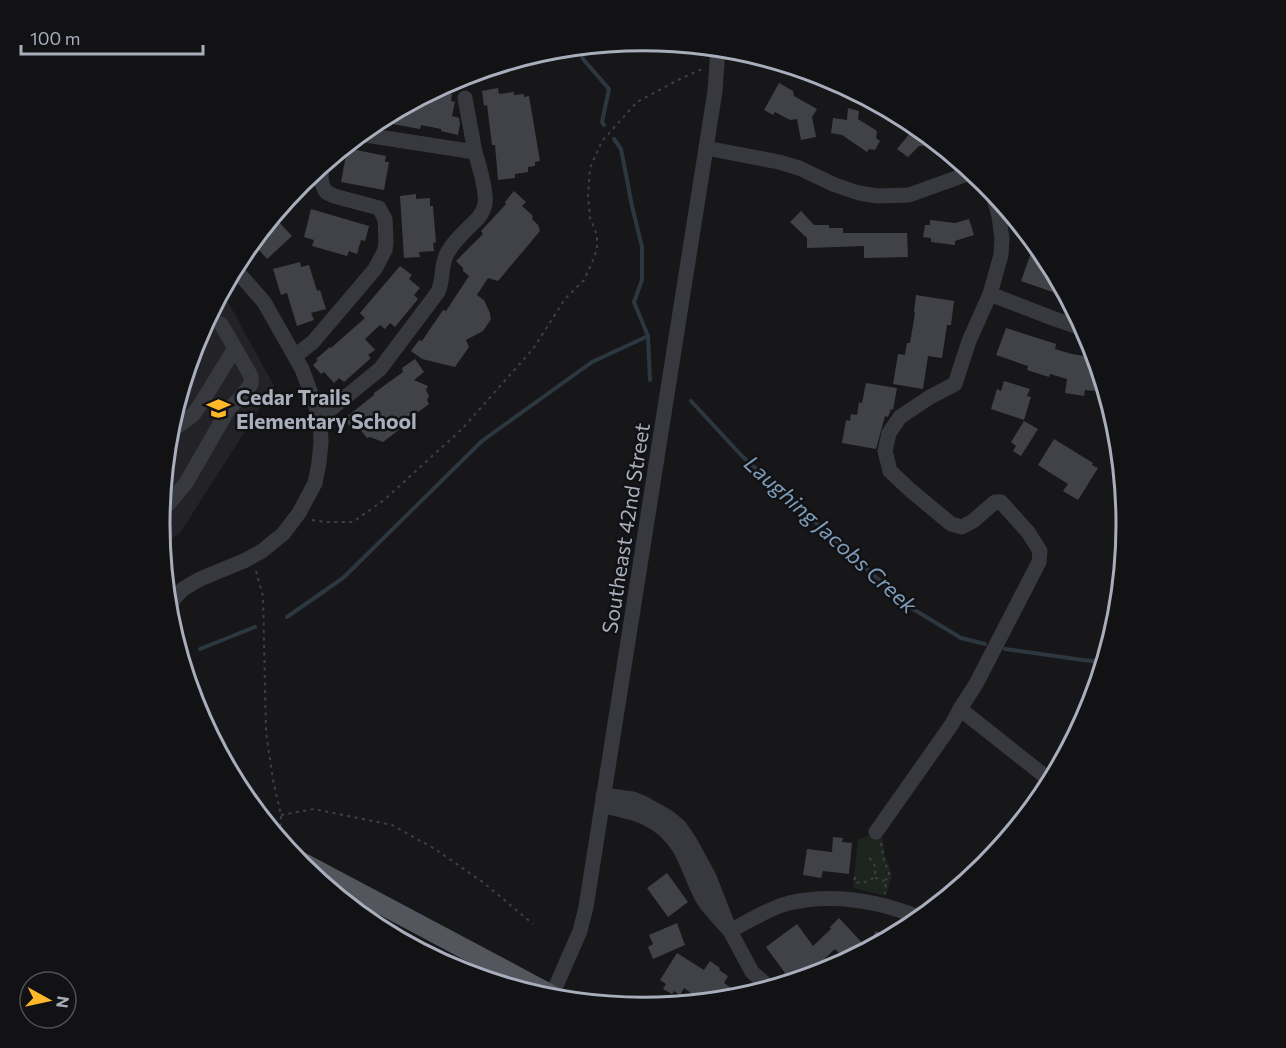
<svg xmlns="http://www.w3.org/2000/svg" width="1286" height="1048" font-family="Commissioner,sans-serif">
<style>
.built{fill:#232327}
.green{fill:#1d251e}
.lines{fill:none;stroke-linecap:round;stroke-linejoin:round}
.stream{stroke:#2c373f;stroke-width:4}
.building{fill:#414247}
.path{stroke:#3e4046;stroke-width:2;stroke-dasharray:3 4.5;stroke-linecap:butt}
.minor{stroke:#38393f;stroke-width:15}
.major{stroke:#54565e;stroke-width:20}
.labels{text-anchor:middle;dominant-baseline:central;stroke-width:5;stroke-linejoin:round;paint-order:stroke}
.poi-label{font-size:21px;font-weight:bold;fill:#a8aebb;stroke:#121215;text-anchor:start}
.street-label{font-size:21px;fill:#a8aebb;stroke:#121215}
.water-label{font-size:22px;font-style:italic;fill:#7c9cb9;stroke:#121215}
.rim{fill:none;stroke:#a8aebb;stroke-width:3}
</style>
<rect width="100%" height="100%" fill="#17171a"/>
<!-- built -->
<polygon class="built" points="222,291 274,386 180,533 162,545 160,524 169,429 196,339"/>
<!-- green -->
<g class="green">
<polygon points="876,834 882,834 885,855 892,875 886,896 853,888 858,839"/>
<polygon points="342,900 511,987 458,971 374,926"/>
</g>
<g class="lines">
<!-- stream -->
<g class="stream">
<polyline points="580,47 583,59 609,89 602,122 604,125"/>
<polyline points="614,139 621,149 632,206 642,247 642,280 634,302 648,336 650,380"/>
<polyline points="691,401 742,456 908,606 961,638 985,644"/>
<polyline points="287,617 343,578 482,441 592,362 648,336"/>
<polyline points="200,649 255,627"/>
<polyline points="1005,649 1083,660 1104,662"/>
</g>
</g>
<!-- building -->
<g class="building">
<polygon points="779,83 793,91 794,96 817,109 812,117 816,137 801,140 797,119 790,120 775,112 773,115 764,110"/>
<polygon points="440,87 447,89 447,93 452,94 451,101 455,102 452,116 459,118 460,124 458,135 441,131 441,129 421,125 420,129 376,121 399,109 412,111 414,101"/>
<polygon points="498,88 499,94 514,92 514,95 524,94 524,97 529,96 540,161 535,162 535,166 528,167 528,172 515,174 515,178 498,180 495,145 492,145 487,105 484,106 482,91"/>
<polygon points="848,108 859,111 858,119 877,131 876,138 880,141 875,150 869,149 867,152 842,135 831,133 833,118 847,120"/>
<polygon points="910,121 912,122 940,145 919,146 908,157 897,149 911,132"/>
<polygon points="351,149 386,156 385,162 389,162 384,190 341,182 346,155 350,155"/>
<polygon points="514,191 526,202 522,206 533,216 532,219 538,225 540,231 498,281 488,278 477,295 484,300 490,313 490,316 491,319 483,331 466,340 469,347 455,367 422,359 411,351 419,340 422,341 443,310 446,311 469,276 463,271 463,268 456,261 483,234 481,231 506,204 505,202"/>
<polygon points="416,194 416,199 430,198 430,206 433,206 436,242 433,243 434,251 419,252 420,257 404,258 400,196"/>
<polygon points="311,209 369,226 365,241 361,240 357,254 349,251 347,256 312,246 314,240 304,237"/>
<polygon points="801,211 814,225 829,225 829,228 843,228 843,233 907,233 908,257 864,258 864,246 807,248 807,238 790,222"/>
<polygon points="273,216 292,236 267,259 252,242"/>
<polygon points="969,219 974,235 955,241 955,245 931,242 931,238 923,237 925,225 930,225 930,220 955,223"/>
<polygon points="1031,253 1047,259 1067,297 1021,281"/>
<polygon points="300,262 301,267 309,265 317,291 320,290 326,309 311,313 314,320 297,326 287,293 281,295 273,269"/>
<polygon points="400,266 412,275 409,279 420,288 414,295 418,299 395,327 390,323 385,329 380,325 365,339 375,350 368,355 371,358 344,382 339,378 334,383 324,372 321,374 313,365 318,360 316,359 330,347 331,348 365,318 360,313"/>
<polygon points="916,295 954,301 951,325 947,325 942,358 928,356 923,389 893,384 898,354 905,355 907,343 910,343 915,313 914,312"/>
<polygon points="1006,328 1056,344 1055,349 1072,354 1095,358 1106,392 1085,390 1084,396 1065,393 1067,379 1050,374 1049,377 1027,370 1028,366 996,355"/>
<polygon points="415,359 424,372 414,380 428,386 426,390 429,396 427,400 429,404 417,413 397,420 400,429 383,442 370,437 367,438 359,428 353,430 344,419 374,395 374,393 403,372 402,368"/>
<polygon points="1004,381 1030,389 1027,396 1031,397 1024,420 991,409 997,389 1001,391"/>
<polygon points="866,383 897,388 893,410 891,409 888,417 885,416 876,449 842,443 846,420 850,421 851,414 857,415 859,402 862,403"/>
<polygon points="1024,421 1038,429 1021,456 1013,451 1016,446 1011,442"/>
<polygon points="1054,439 1093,463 1092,465 1098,468 1078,500 1063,491 1068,484 1038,465"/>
<polygon points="833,837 843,838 842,842 852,843 849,874 823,871 821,878 803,875 807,849 832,852"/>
<polygon points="667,873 688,902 668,917 647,888"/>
<polygon points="839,918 867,948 876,931 888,938 847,961 835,949 821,962 826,968 820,973 791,982 784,974 785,973 766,947 797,924 813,946 831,929 830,927"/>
<polygon points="677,923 685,945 653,959 648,947 653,944 649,935"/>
<polygon points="677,953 704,970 710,961 720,968 719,970 728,976 724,983 734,990 732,993 739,998 703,1002 684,988 680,995 674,991 672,994 663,989 666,984 660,980"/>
</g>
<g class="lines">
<!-- path -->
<g class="path">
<polyline points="312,520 327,522 353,522 384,500 462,429 533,349 565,299 584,280 592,263 597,249 597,235 590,218 588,196 590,168 602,141 637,102 680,79 704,68"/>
<polyline points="256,571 263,596 266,732 273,780 281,815 280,832 278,837"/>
<polyline points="281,815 314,809 392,825 435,849 484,883 533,924"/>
<polyline points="881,843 884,860 889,873 889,877 884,881 886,887 885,894"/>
<path d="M869,858c7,5 7,11 5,19l10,4"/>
<path d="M855,877l-1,5c8,2 14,0 20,-5"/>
</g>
<!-- minor -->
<g class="minor">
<polyline points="465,98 475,152"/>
<polyline points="706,148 779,162 799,168 835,185 859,193 877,196 909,195 973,172"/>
<polyline points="992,191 999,216 1002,239 1001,255 990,294 969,341 955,384 930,397 900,417 889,433 885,451 890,471 909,489 951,524 962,527 973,521 995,502 1001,502 1028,532 1040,551 1039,562 976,684 960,709 1051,781"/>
<polyline points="990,294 1052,318 1084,329"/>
<polyline points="221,324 235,348"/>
<path d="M295,356l18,-14 62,-73 10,-19 1,-8 -1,-23 -6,-11 -45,-12 -8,-4c-6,-10 -6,-17 -3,-28"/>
<polyline points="187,371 191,364 191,357"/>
<path d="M320,418l60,-49 58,-77c5,-11 3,-22 7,-33 3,-14 24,-31 34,-42 3,-4 5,-8 6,-13 2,-12 -6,-39 -10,-52l-116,-18"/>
<polyline points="160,514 186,483 228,410 240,398 251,384 251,376 235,348 202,402 193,415 181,424 169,431"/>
<polyline points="168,610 173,600 183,589 200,579 246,560 262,551 283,534 299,513 315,483 319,463 321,442 320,418 302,369 264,302 234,268"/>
<path d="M602,806c32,6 60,12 78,43 9,16 14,34 23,50 7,11 18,22 27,32l-21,-54 -19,-35 -11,-16 -11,-9 -23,-13 -12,-5 -30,-4"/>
<polyline points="876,832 952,724 960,709"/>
<path d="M770,988l-18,-16 -22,-41c17,-9 41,-24 59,-28 44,-10 90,-2 132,15"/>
<polyline points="552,995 580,931 586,907 706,148 715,91 718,48"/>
</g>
<!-- major -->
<polyline class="major" points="294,858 559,999"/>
</g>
<!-- icons -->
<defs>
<symbol id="school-bare" viewBox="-9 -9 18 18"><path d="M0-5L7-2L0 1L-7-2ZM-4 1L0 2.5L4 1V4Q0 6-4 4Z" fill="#ffb82a" stroke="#121215" stroke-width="2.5" paint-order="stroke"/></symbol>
</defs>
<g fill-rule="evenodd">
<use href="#school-bare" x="202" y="392" width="33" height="33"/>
</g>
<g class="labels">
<!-- poi labels -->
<g class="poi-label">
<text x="236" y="396">Cedar Trails<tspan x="236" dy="24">Elementary School</tspan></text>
</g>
<!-- street labels -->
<g class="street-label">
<text transform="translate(625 528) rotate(-81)">Southeast 42nd Street</text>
</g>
<!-- water labels -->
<g class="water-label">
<text transform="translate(831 534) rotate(42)">Laughing Jacobs Creek</text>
</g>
</g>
<!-- crop -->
<path d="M0 0H1286V1048H0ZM170 524a473 473 0 1 1 946 0a473 473 0 1 1-946 0Z" fill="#121215" fill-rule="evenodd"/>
<path class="rim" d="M170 524a473 473 0 1 1 946 0a473 473 0 1 1-946 0Z"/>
<!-- north arrow -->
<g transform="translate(48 1000) rotate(98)"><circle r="28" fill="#121215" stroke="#4e5057" stroke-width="1.5"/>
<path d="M0-4.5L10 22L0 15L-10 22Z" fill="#ffb82a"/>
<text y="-9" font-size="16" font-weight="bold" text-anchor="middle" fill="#a8aebb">N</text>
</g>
<!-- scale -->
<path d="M21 45v9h182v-9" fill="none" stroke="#a8aebb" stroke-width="3"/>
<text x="30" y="45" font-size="18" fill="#a8aebb" stroke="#121215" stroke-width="4.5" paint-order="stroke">100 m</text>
</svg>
